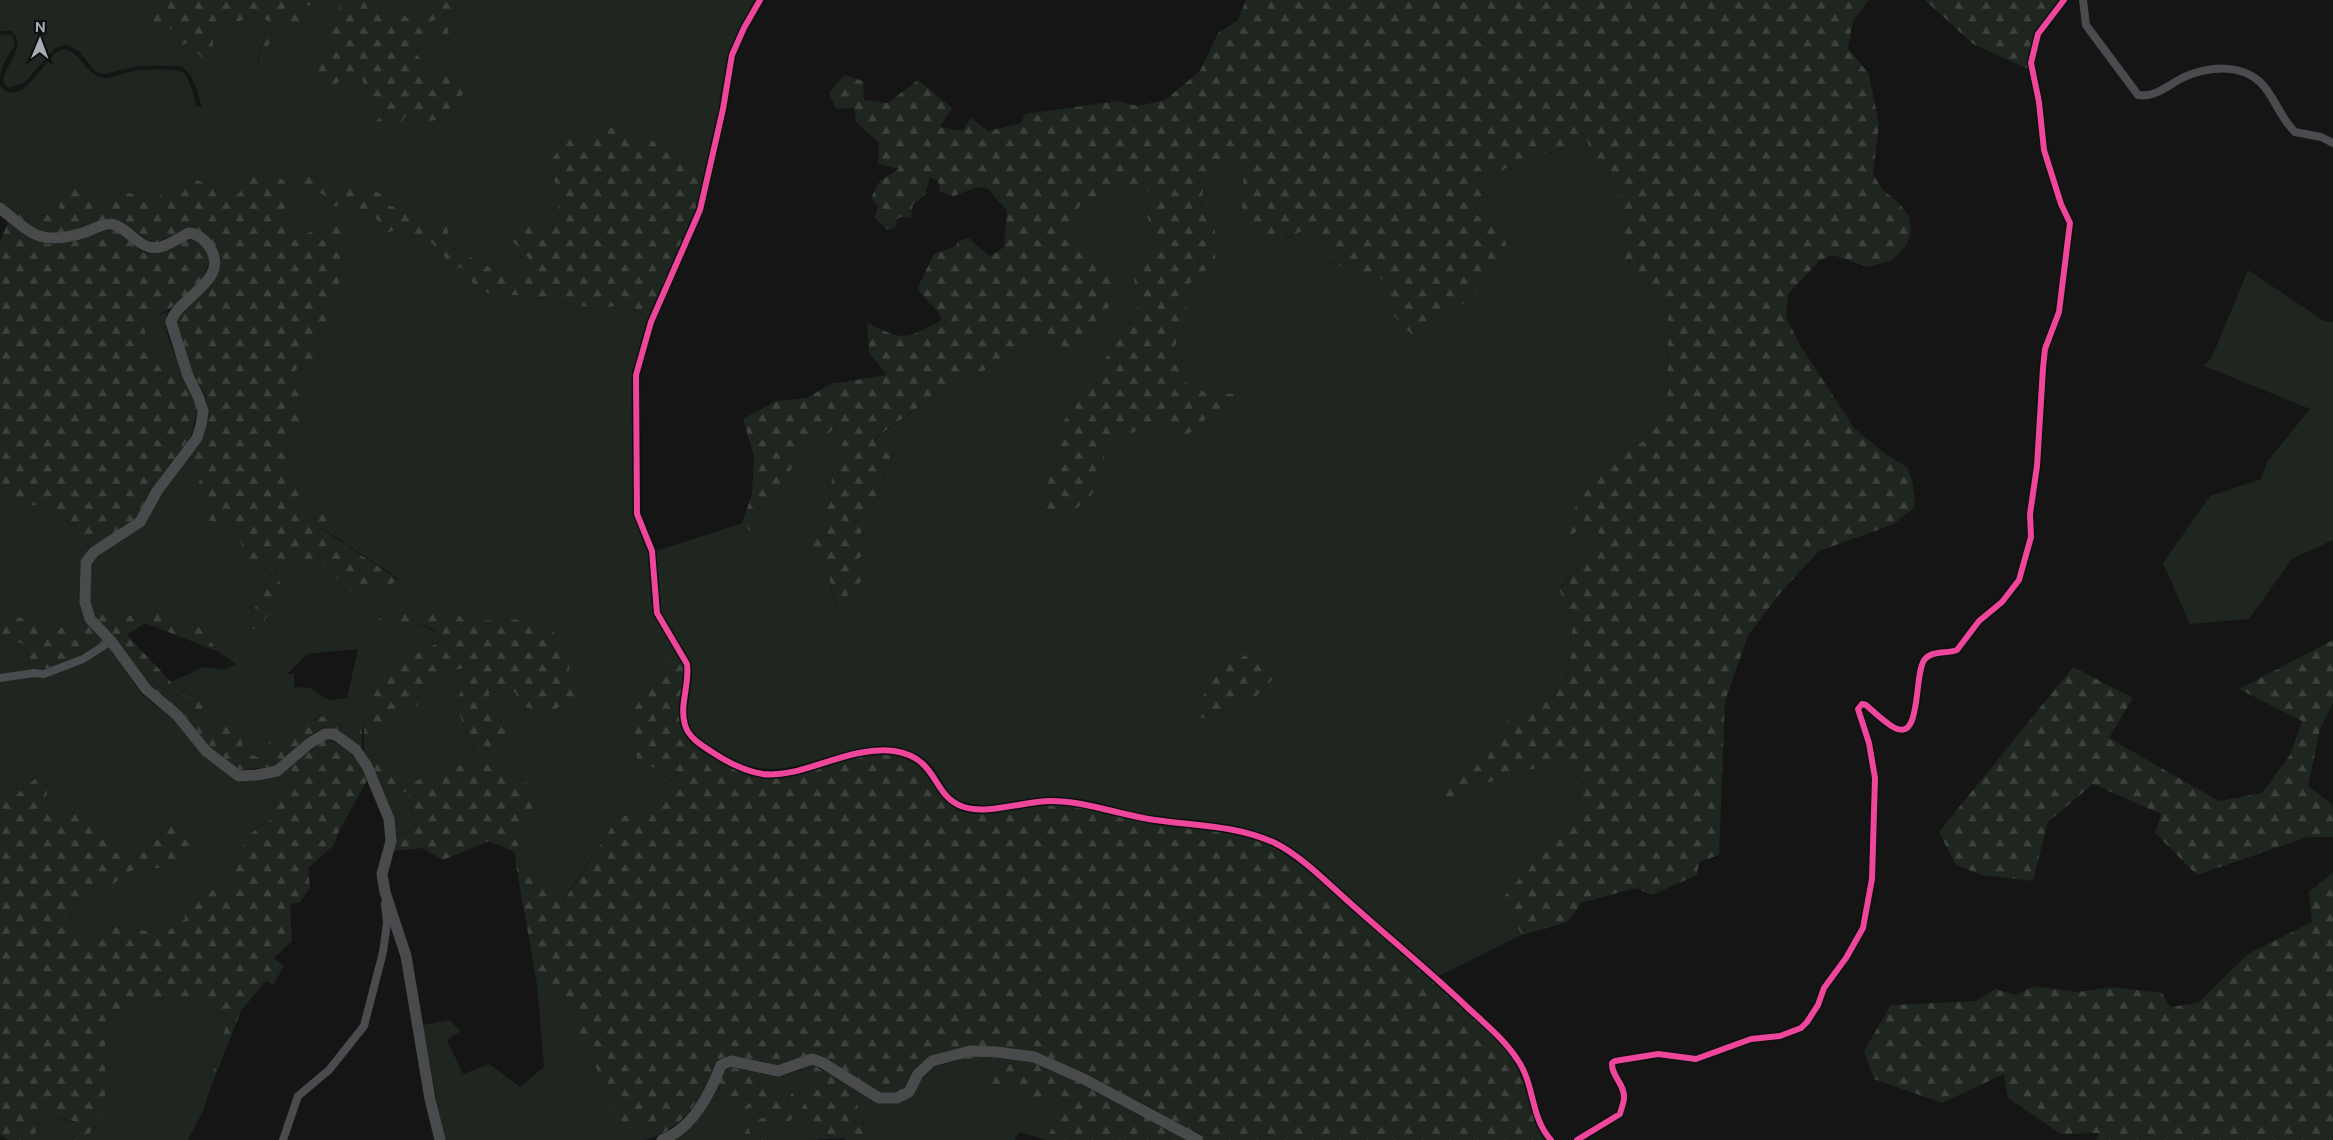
<svg xmlns="http://www.w3.org/2000/svg" width="2333" height="1140" font-family="'Public Sans',sans-serif">
<style>
.green{fill:#1f251f;fill-rule:evenodd}
.forest{fill:url(#forest-firs)}
.lines{fill:none;stroke-linecap:round;stroke-linejoin:round}
.street{stroke:#4a4b4e;stroke-width:8}
.secondary{stroke:#484a4b;stroke-width:11}
.cycleway-casing{stroke:#0f0f11;stroke-width:9}
.cycleway{stroke:#ed469a;stroke-width:6}
</style>
<defs>
<pattern id="forest-firs" width="22" height="20" patternUnits="userSpaceOnUse" patternTransform="scale(1.25)"><rect width="22" height="20" fill="#1f251f"/><path d="M5 1l3.5 6h-7zM16 11l3.5 6h-7z" fill="#3d423d"/></pattern>
</defs>
<rect width="100%" height="100%" fill="#151515"/>
<!-- green -->
<g class="green">
<path d="M0,0h166l-22,13 13,24 21,-13 -3,24 13,-5 24,-18 23,-2 25,-11 8,9 -11,44 23,-43 13,-16 35,-1 -3,-5h100l2,6 -6,23 -41,-12 -1,-10 -15,-6 -5,11 -26,7 -3,24 -6,4 -12,-3 14,34 -4,7 19,-6h21l6,19 17,15 -9,9 33,-13 49,1 -13,-9 6,-7 4,-20 -36,3 -4,-24 10,-12 8,-16 -1,-4 44,-21h280l-15,27 -37,150 -28,-17 -11,-14 -76,-14 -41,34 8,18 4,34 -12,13 -15,33 -11,8 -29,-3 -42,-22 -5,-26 -17,5 -6,-17 -34,-3 -15,-14 -4,13 -32,-20 -39,-12 -1,9 35,17 -16,10 35,-6 42,27 30,8 10,7 -3,14 9,-9 13,20 8,-3 18,25 56,5 61,12 30,-5 22,16 -15,54 1,140 15,38 5,62 21,36 3,121 -25,33 -36,15 -54,81 -47,-35 -1,-13 24,-58 -45,-39 14,-18 -21,-44 28,-1 54,-20 2,-22 -42,-31 -64,2 -7,-7 -61,13c23,-3 30,-3 48,13l-12,4 -58,46 -4,30 -7,3 -2,6 -8,-2 -3,3 -29,-14 -53,27 6,5 -18,9 -16,-8 4,-14 -38,-9 -13,-13 21,-10 -19,-7 -26,-1 1,-13 32,-15 21,3 12,-6 -17,-12 -24,-29 -7,5 -36,-20 -34,12 -26,-12 -2,-7 1,-37 71,-71 26,-35 15,11 -6,20 34,25 18,51 20,-2 3,14 -29,52 35,-53 -5,-13 46,-1 13,11 47,11h13l5,-6 -75,-50 -18,-15 -20,-70 27,-19 -12,-22 -4,-31 8,-9 47,-138 -7,-4 -43,17 -15,-28 -48,-14 -51,-19 -30,23 -28,-6 -19,14 -13,-13 -35,-11 -2,28 -18,5 -22,-4 -5,1 -14,-12v-116c19,27 44,-25 57,-33 18,-12 28,24 46,26 8,1 18,-4 26,-6 9,-3 51,-5 56,2 6,9 9,23 12,33l5,-1c-5,-13 -8,-35 -23,-40h-41l-34,8 -9,-3 -15,-19 -13,-7 -12,3 -30,34 -17,6 -5,-6c3,-20 25,-38 8,-51h-11zM358,649l-11,49 -18,2 -19,-12 -16,-1v-13h-7l20,-20z"/>
<polygon points="7,34 13,37 15,44 4,63 0,75 0,35"/>
<path d="M1580,132l7,7 3,15 26,25 9,80 43,45 -1,109 -23,28 -28,11 -28,69 17,19 -46,48 14,33 -5,54 -16,24 -33,10 -74,90 73,-28 56,-9 5,34 -3,16 -75,88 21,35 -83,41c-30,-26 -60,-51 -90,-78 -22,-20 -45,-45 -73,-57 -42,-20 -77,-17 -121,-24 -24,-4 -47,-13 -70,-17 -40,-7 -80,11 -119,3 -19,-4 -23,-24 -34,-37 -8,-10 -23,-16 -36,-18 -65,-10 -109,47 -175,6 -9,-6 -23,-12 -29,-21 -13,-18 1,-42 0,-61 -1,-22 -24,-39 -31,-59 -6,-18 -4,-43 -5,-62l86,-28 8,8 58,-87 20,-10 10,-9 6,4 -3,25 -8,16 -4,31 -7,24 -14,23 18,19 10,39 18,-42 10,-11 -3,-20 33,-81 -20,-12 96,-71 9,5 54,-39 29,16 3,-112 13,-17v-13l4,-7 42,-18 30,8 -7,25 9,21 -23,32 4,41 -82,123v26l-12,38 62,-32 -2,-20 51,-23 81,-29 -45,-4 -18,-37 13,-32 4,-37 26,-21c-7,-28 -24,-68 -4,-93 5,-7 15,-12 22,-17l11,10 -2,47 44,29 25,-13 12,10 8,27 60,19 82,-67 16,-37 33,-19 38,-9zM1254,650l19,29 -20,21 -25,7 -21,12z"/>
<polygon points="2248,270 2324,321 2333,322 2333,540 2292,559 2249,619 2190,624 2163,563 2210,496 2261,479 2267,462 2310,409 2204,366 2212,357"/>
<path d="M167,312c-4,18 4,35 12,51l-12,6 -19,-18 -6,-30z"/>
<path d="M0,493l26,13 12,-1 40,21 13,24 -10,10c-2,22 -2,40 4,62l-33,8 -52,-20z"/>
<polygon points="0,636 23,644 33,669 0,675"/>
<polygon points="108,646 142,695 174,719 237,781 279,776 289,768 297,779 274,788 275,816 247,836 238,856 231,885 195,895 186,919 165,933 108,926 85,937 67,924 80,894 106,889 133,870 158,868 169,822 149,846 130,846 117,853 104,832 71,812 60,818 46,812 47,788 36,777 17,794 0,782 0,682 34,676"/>
<polygon points="474,665 455,704 478,760 409,783 377,753 369,759 364,751 364,739 418,705 424,680"/>
<polygon points="379,784 407,791 415,826 396,836 394,818"/>
<polygon points="537,984 567,1006 584,1041 664,1133 645,1140 444,1140 423,1025 449,1020 461,1031 447,1040 463,1074 489,1064 520,1087 544,1067"/>
<polygon points="169,997 196,999 228,1017 218,1057 202,1064 216,1063 210,1082 212,1084 202,1113 188,1140 85,1140 105,1111 105,1021 132,1010 142,1001"/>
<polygon points="962,1060 976,1063 984,1060 991,1064 1007,1083 1023,1091 1026,1102 1053,1094 1071,1103 1059,1129 1052,1129 1045,1140 1020,1132 1015,1140 845,1140 845,1138 867,1137 857,1104 845,1082 899,1103 935,1066"/>
<polygon points="800,1070 837,1094 809,1140 768,1140 774,1131 773,1119 797,1097 792,1091 785,1104 764,1086 774,1076 778,1077"/>
<path d="M728,1096l25,3 -13,15 26,-16 11,18 -24,23 -17,-9 6,10h-69c17,-10 27,-22 36,-39z"/>
<polygon points="43,1113 76,1123 72,1140 33,1140"/>
</g>
<!-- forest -->
<g class="forest">
<polygon points="166,0 325,0 328,5 294,6 303,24 293,33 280,22 257,68 268,22 260,13 235,23 212,26 213,46 202,58 188,43 175,48 178,25 157,37 143,13"/>
<polygon points="425,0 476,0 432,21 433,25 448,27 449,37 425,41 415,53 424,62 419,77 455,74 470,87 460,97 451,94 446,100 458,110 449,119 426,121 409,110 399,126 375,122 385,113 368,98 362,79 341,79 331,89 322,85 326,78 313,72 312,44 324,47 329,43 333,19 341,3 359,12 363,1 379,7 381,17 404,15 420,29 427,6"/>
<path d="M1246,0h623l-16,21 -5,27 21,26 10,50 -6,50 9,15 17,14 10,13 2,16 -5,14 -15,15 -23,6 -35,-12 -14,6 -31,33 -2,23 14,28 54,83 33,27 20,12 6,16 2,24 -21,17 -75,27 -38,41 -33,44 -23,65 -6,154 -20,7 -2,13 -45,20 -16,-7 -55,15 -13,19 -46,13 -21,-35 75,-88 3,-16 -5,-33 -56,8 -74,29 10,-24 65,-67 33,-10 16,-23 5,-55 -14,-32 46,-49 -17,-19 -18,16 -9,-11 55,-74 28,-11 23,-28 1,-109 -43,-45 -9,-80 -26,-25 -3,-15 -6,-7 -21,18 -38,9 -33,19 -16,36 29,11 7,34 -43,43 -52,35 -27,-29 4,-26 -60,-19 -8,-27 -12,-9c-26,11 -35,20 -62,4l-7,-21 2,-47 -12,-10c-25,19 -27,21 -31,52l14,17v41l-26,21 -4,37 -13,32 18,37 46,4 -54,45 -28,-16 -51,23 2,20 -15,32 -20,15 -21,4 -6,-19 12,-38v-26l82,-123 -4,-41 23,-32 -9,-21 6,-25 -29,-8 -42,18 -4,7v13l-12,17 47,32 -4,36 -27,40 -20,4 -29,-16 -54,39 -9,-4 -96,69 20,12 -33,82 3,20 -10,11 13,11 -30,32 -11,-40 -18,-19 14,-24 7,-23 4,-31 8,-16 3,-26 -7,-3 -9,9 -20,10 -58,87 -8,-8 10,-29 2,-38 -11,-37 33,-18 30,-3 25,-14 56,-9 -18,-22 -2,-30c39,18 35,17 74,-2v-5l-24,-27 17,-35 22,-8 2,-5 11,-3 21,19 14,-10 3,-36 -19,-22 -11,-2 -23,9 -14,-4 -2,-11 -8,-4 -5,18 -12,9 -2,14 -11,-1 -5,4 1,6 -8,3 -13,-12 3,-12 -7,-8 9,-17 19,-12 -21,-5 1,-21 -23,-21 -2,-14 -18,1 -7,-16 15,-18 19,6 1,19 24,3 30,-23 34,28 -12,19 22,4 9,-13 17,13 33,-8 4,-9 93,-13 20,5 27,-6 35,-29 18,-38 20,-13z"/>
<polygon points="1925,0 2060,0 2028,62 2028,69 1973,44"/>
<polygon points="618,127 665,146 676,160 704,177 697,209 648,320 626,304 596,309 535,297 479,292 461,267 453,271 440,250 430,260 434,245 424,238 394,230 387,233 374,216 364,223 354,216 351,203 315,210 332,199 298,182 299,173 338,185 346,181 369,204 374,191 389,198 389,206 423,209 429,226 446,221 451,247 493,269 522,272 533,263 507,235 525,215 548,231 560,218 556,184 548,166 566,138 577,142 589,132"/>
<path d="M258,172l33,10 -7,17 7,1 1,6 -7,3 15,27 43,-16 7,3 -6,22 4,11 -35,105 -10,1 -8,9 4,31 12,22 -27,19 20,70 21,-4 5,9 -8,11 75,50 -5,5h-13l-15,12 -13,-5 -32,-29 -46,1 9,25 -22,41h-17l29,-52 -3,-14 -20,2 -18,-51 -9,10 -23,-6 6,-18 -8,-11 6,-20 -15,-11 14,-17 6,-30 -4,-18 -11,-19 -17,-52 1,-5c20,-17 37,-32 44,-58 -8,-17 -14,-26 -32,-31l-34,15c-17,-5 -30,-25 -46,-25 -7,1 -15,6 -22,8 -34,11 -45,11 -73,-13l5,-1 22,4 18,-5 2,-28 35,11 13,12 19,-13 28,5 30,-22 51,19z"/>
<path d="M8,222c33,27 41,26 81,14 7,-2 15,-6 22,-6 16,1 23,22 39,24 28,2 39,-35 60,5 -8,32 -39,52 -67,62l5,30 19,18 12,-6 4,15 10,19 4,15 -6,24 -38,51 -17,31 -45,32 -13,-24 -40,-21 -12,1 -26,-13v-250z"/>
<polygon points="92,608 118,620 152,608 188,628 195,622 219,652 145,623 127,635 171,682 171,695 196,696 216,702 194,713 207,726 222,719 245,735 241,749 257,757 261,750 275,748 268,743 307,720 311,722 322,716 351,730 354,727 362,729 362,748 343,734 324,727 306,739 275,766 240,770 210,747 181,711 150,688 95,617"/>
<path d="M0,610l52,20 33,-8 19,19c-18,12 -50,31 -71,28l-10,-25 -23,-8z"/>
<path d="M391,612l67,2 7,7 64,-2 16,4 26,27 -2,22 11,9 -3,15 -11,8 -18,8 -27,-6 -6,-14 -27,1 20,44 -14,18 45,39 -24,58 -26,-11 -46,19 -21,-12 -28,3 2,-15 19,-10 -8,-35 -14,5 -14,-12 -10,-25 8,-6 32,30 69,-24 -23,-55 18,-39 -49,15 -6,25 -54,34v-16l7,-3c1,-9 0,-24 5,-31 13,-20 47,-41 69,-49l-15,-13 -13,-2 -20,2 -19,-8z"/>
<polygon points="2333,640 2333,703 2320,729 2308,786 2333,805 2333,837 2308,837 2197,875 2155,833 2161,814 2093,784 2048,822 2033,881 1982,875 1956,865 1939,832 2073,667 2133,698 2109,738 2219,801 2262,793 2290,755 2302,721 2239,689"/>
<path d="M675,650c4,7 11,15 10,23 0,21 -12,44 1,63 5,9 18,16 27,21 12,8 37,21 52,20 45,-3 100,-35 145,-18 20,8 37,34 51,50l87,-5 34,2 150,25 43,16 45,33 171,154c8,9 20,19 26,30 13,24 10,55 30,76h-341l-119,-66 -92,-27 -80,23 -10,18 -9,5h-15l-47,-29 -56,2 -47,-10 -14,4c-12,31 -24,55 -53,73l-43,-12 -54,-115 -30,-22 -21,-119 48,35 53,-81 36,-15 25,-32 -40,-8 -9,-48z"/>
<polygon points="1254,650 1273,679 1253,700 1228,707 1207,719 1194,715 1214,674"/>
<path d="M325,739c22,7 34,20 42,42l-28,50 -5,14 -26,23 2,20 -10,14 -10,3 2,36 -18,17 10,8 -11,19 -7,-4 -25,30 -29,73 -2,-2 6,-19 -15,1 10,-15 7,8 10,-40 -32,-18 -27,-2 -27,4 -9,9 -28,11v90l-20,29h-13l4,-18 -33,-9 -10,27h-25l-8,-5v-353l17,12 20,-17 10,11 -1,24 14,6 11,-6 33,20 13,21 13,-7h19l20,-24 19,4 3,29 -33,13 -25,2 -27,19 -26,5 -13,29 18,14 23,-11 57,7 20,-14 -1,-12 11,-12 36,-10 7,-29 9,-20 28,-20 -1,-28 23,-9 -8,-11z"/>
<polygon points="2333,872 2333,1140 2096,1140 2099,1133 2061,1134 2008,1098 2004,1074 1942,1103 1874,1079 1864,1051 1891,1005 1976,1001 1995,989 2016,995 2033,986 2078,992 2112,987 2162,993 2170,1007 2198,1003 2248,954 2312,922 2309,892"/>
<polygon points="971,1056 1032,1062 1082,1083 1188,1140 1045,1140 1052,1129 1059,1129 1058,1114 1071,1103 1053,1094 1026,1103 1023,1091 1007,1084 990,1085 991,1064 984,1060 976,1063 961,1060 935,1066"/>
<polygon points="812,1065 845,1082 857,1104 867,1137 809,1140 812,1136 799,1113 812,1089 836,1093 800,1070"/>
<polygon points="731,1067 774,1076 765,1086 785,1104 793,1091 797,1097 794,1117 786,1124 773,1120 774,1131 768,1140 742,1140 736,1130 745,1121 753,1139 761,1131 757,1119 777,1116 766,1099 740,1114 737,1105 747,1105 753,1099 728,1096 709,1101 725,1069"/>
</g>
<g class="lines">
<!-- street -->
<g class="street">
<path d="M760,0l-16,28 -12,27 -9,54 -23,101 -49,112 -15,53 1,139 15,37 5,62 30,51c3,20 -8,41 -2,61 4,13 16,20 27,27 15,10 32,19 51,22 39,5 86,-29 131,-23 45,7 37,43 67,55 25,10 63,-5 89,-5 37,0 69,14 105,19 42,6 80,5 120,23 30,15 57,45 83,67 36,32 73,63 109,97 17,16 37,32 50,52 18,25 13,58 34,81"/>
<path d="M2083,0l3,25 52,70c18,3 31,-11 46,-18 24,-10 55,-14 76,5 14,13 20,36 35,50l26,5 12,6"/>
<polyline points="0,678 34,673 44,674 83,659 111,641"/>
<polyline points="283,1140 298,1096 329,1070 364,1026 383,952 387,923 385,904"/>
<path d="M1577,1140l43,-26c1,-5 4,-11 4,-16 1,-14 -13,-22 -12,-35l3,-2 43,-7 38,5 55,-20 29,-3 21,-8 6,-6 11,-17 6,-17 22,-30 17,-30 9,-49 3,-101 -6,-35 -11,-34 4,-5 4,1c8,7 17,16 27,22 30,18 20,-55 32,-68 8,-9 22,-5 32,-9l22,-29 23,-19 17,-22 12,-43 -1,-23 7,-48 6,-98 2,-19 14,-37 11,-89 -9,-19 -17,-54 -5,-48 -8,-39 7,-29 26,-34"/>
</g>
<!-- secondary -->
<g class="secondary">
<path d="M0,208c34,28 41,38 86,24 7,-3 18,-9 25,-8 7,1 12,5 17,9 26,24 32,15 61,0 10,1 16,7 21,15 21,32 -33,50 -39,74l17,54 10,20 5,15 -2,14 -4,13 -40,53 -17,31 -46,30 -8,10 -1,40 5,17 21,22 35,48 31,26 29,36 33,25 18,-1 20,-4 33,-28 15,-9h8l7,4 16,12 11,16 22,53 2,22 -9,33 3,18 21,64 24,143 10,41"/>
<path d="M662,1140c31,-12 48,-46 59,-75l10,-4 47,10 34,-12 11,4 56,35h18l12,-6 9,-18 14,-13 38,-10 26,1 38,5 50,22 114,61"/>
</g>
<defs>
<g id="cycleway">
<path d="M760,0l-16,28 -12,27 -9,54 -23,101 -49,112 -15,53 1,139 15,37 5,62 30,51c3,20 -8,41 -2,61 4,13 16,20 27,27 15,10 32,19 51,22 39,5 86,-29 131,-23 45,7 37,43 67,55 25,10 63,-5 89,-5 37,0 69,14 105,19 42,6 80,5 120,23 30,15 57,45 83,67 36,32 73,63 109,97 17,16 37,32 50,52 18,25 13,58 34,81"/>
<path d="M1577,1140l43,-26c1,-5 4,-11 4,-16 1,-14 -13,-22 -12,-35l3,-2 43,-7 38,5 55,-20 29,-3 21,-8 6,-6 11,-17 6,-17 22,-30 17,-30 9,-49 3,-101 -6,-35 -11,-34 4,-5 4,1c8,7 17,16 27,22 30,18 20,-55 32,-68 8,-9 22,-5 32,-9l22,-29 23,-19 17,-22 12,-43 -1,-23 7,-48 6,-98 2,-19 14,-37 11,-89 -9,-19 -17,-54 -5,-48 -8,-39 7,-29 26,-34"/>
</g>
</defs>
<!-- cycleway casing -->
<use href="#cycleway" class="cycleway-casing"/>
<!-- cycleway -->
<use href="#cycleway" class="cycleway"/>
</g>
<!-- north arrow -->
<g transform="translate(40 40) rotate(1)" stroke="#0f0f11" stroke-width="4" paint-order="stroke">
<path d="M0-4L9 19L0 12L-9 19Z" fill="#a8adb4"/>
<text y="-8" font-size="14" font-weight="bold" text-anchor="middle" fill="#a8adb4">N</text>
</g>
</svg>
